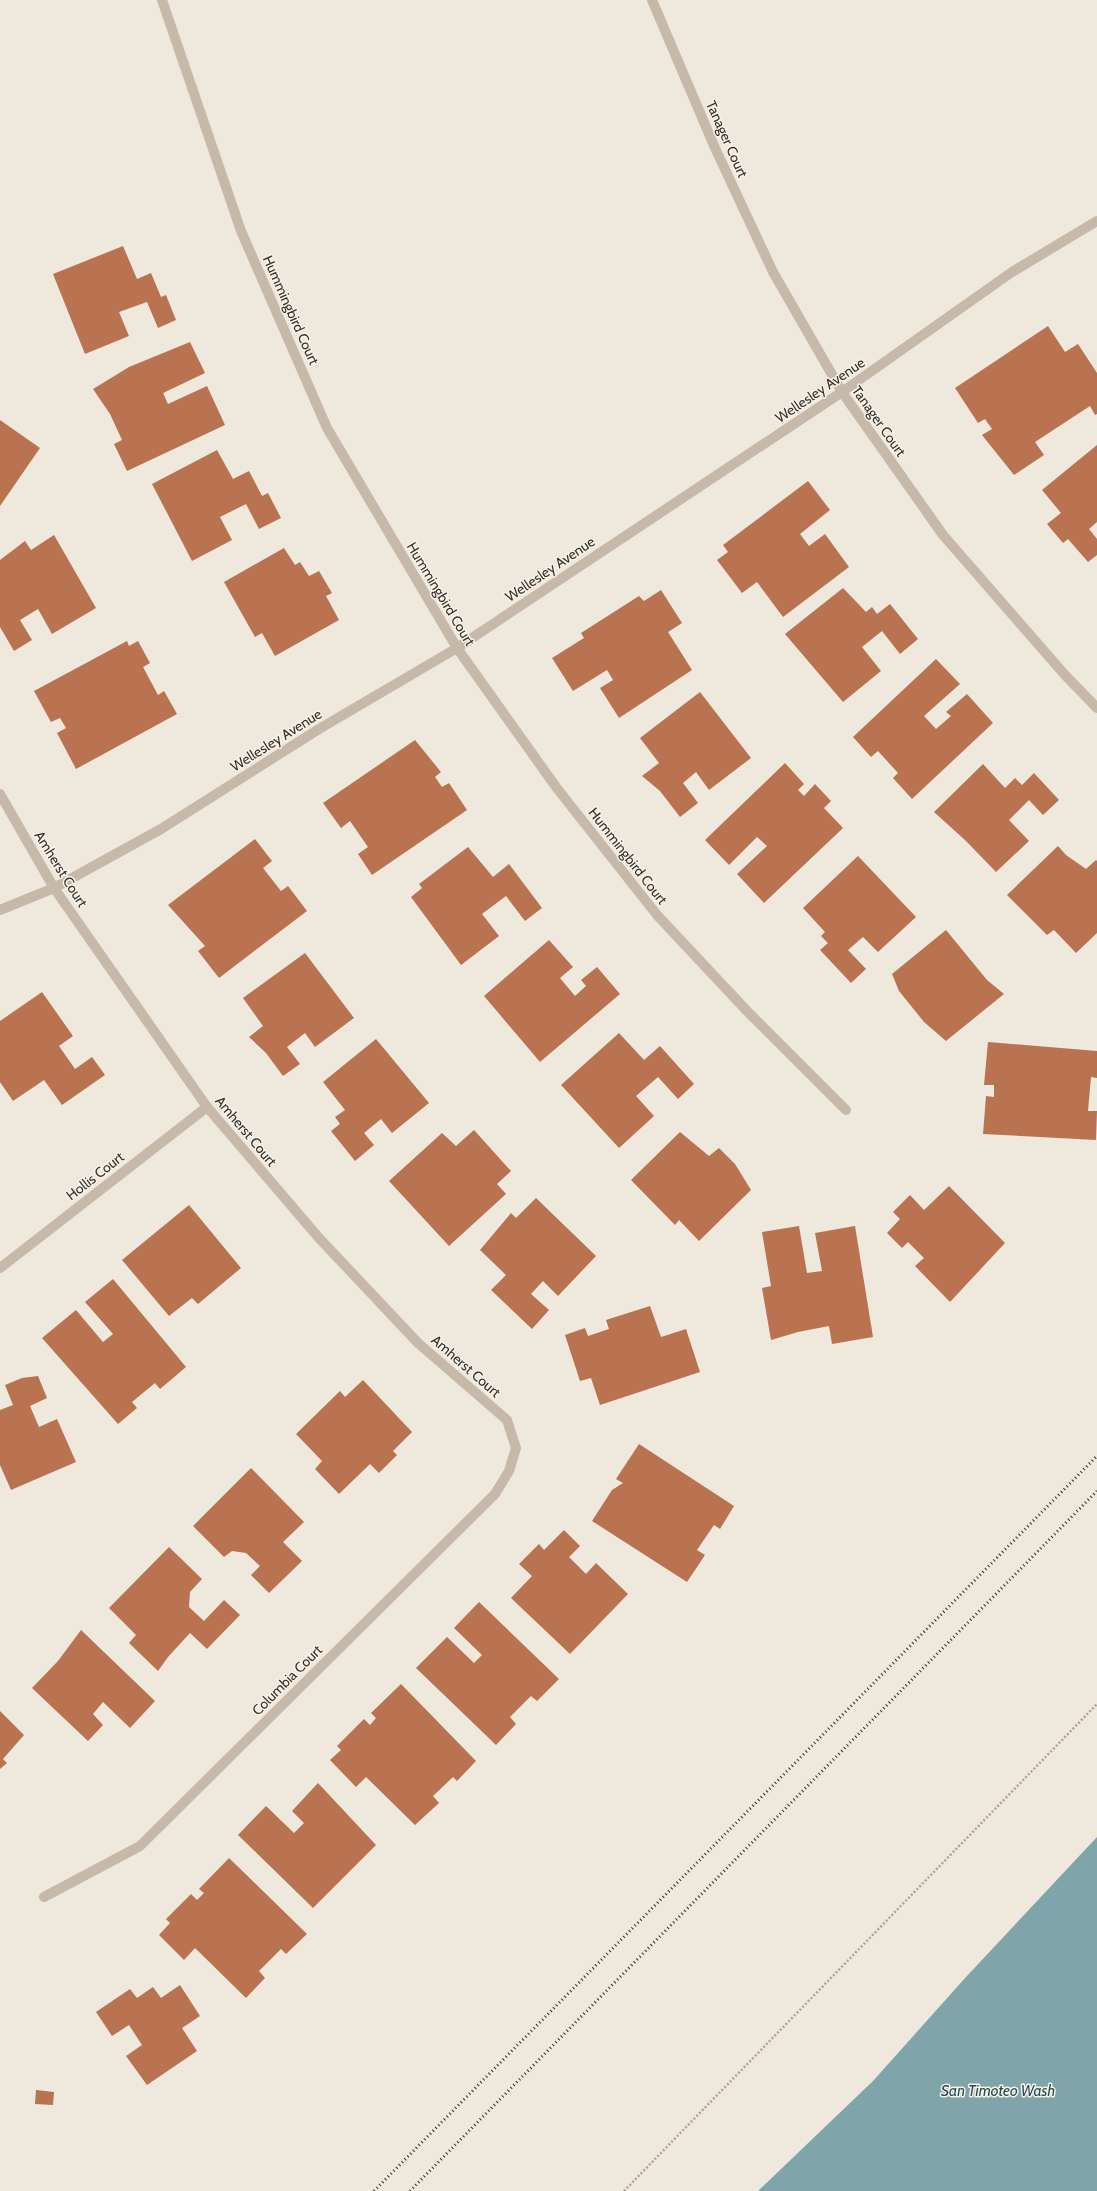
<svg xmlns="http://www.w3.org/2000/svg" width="1097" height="2191" font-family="Cabin,sans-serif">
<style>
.water{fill:#7fa4a9}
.building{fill:#b97351}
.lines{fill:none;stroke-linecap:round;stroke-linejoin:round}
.path{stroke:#b2a394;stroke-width:2.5;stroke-dasharray:2 2;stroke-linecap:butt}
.minor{stroke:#c6b9aa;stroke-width:10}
.rail{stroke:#342d29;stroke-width:3;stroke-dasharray:1 3;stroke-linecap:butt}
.labels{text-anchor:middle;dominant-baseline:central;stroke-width:3;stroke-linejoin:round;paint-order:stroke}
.street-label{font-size:14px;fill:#342d29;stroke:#f7f2e8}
.water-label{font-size:15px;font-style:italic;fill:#224a51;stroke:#f7f2e8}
</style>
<rect width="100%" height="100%" fill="#efe8dd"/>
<!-- water -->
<polygon class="water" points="1097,1837 1097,2191 758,2191 873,2081 966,1977"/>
<!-- building -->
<g class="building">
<polygon points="123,246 137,279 151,273 161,297 166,295 176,320 158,328 147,302 119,312 129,336 85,354 53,274"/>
<polygon points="1048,326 1065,352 1078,344 1097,373 1097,414 1095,415 1090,406 1035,442 1044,455 1014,475 982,435 992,429 985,419 978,423 955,388"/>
<polygon points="190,342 205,373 163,393 168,404 207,386 225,425 127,471 114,444 122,440 110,414 93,389 129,367"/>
<polygon points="0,420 40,448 0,506"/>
<polygon points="1097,445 1097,522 1089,529 1097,539 1097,555 1088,562 1068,539 1063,543 1047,524 1061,513 1042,490"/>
<polygon points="217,450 233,479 249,471 262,496 268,493 281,518 259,529 246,504 220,517 232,540 192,561 152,484"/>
<polygon points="808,481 830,510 800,534 809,546 825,534 849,567 783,617 757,582 742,593 717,560 728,552 723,545"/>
<polygon points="54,535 96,608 52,634 38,609 20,620 32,640 14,651 0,627 0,560 25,541 31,550"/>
<polygon points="284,548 295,565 300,562 309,576 319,571 332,593 326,596 339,620 275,656 262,633 255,637 224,582"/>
<polygon points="843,588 866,612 872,607 877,614 890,604 918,639 900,654 882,631 862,647 881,671 843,702 785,634"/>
<polygon points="661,590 682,623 668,632 692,670 619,718 600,688 613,680 607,670 573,691 552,658 584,638 581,633 639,596 644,601"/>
<polygon points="127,641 129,646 138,641 150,663 143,667 158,695 164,691 177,714 76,769 57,733 66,728 60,718 51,722 34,691"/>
<polygon points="936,659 960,684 924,716 936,729 951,716 946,712 967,694 993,723 912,799 893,778 898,773 878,751 871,757 853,737"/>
<polygon points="700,692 751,758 709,790 696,772 683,783 698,803 680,817 660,791 642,776 659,763 640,738"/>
<polygon points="415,740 441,772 435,777 442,787 449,783 467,810 372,875 358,854 368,847 350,821 341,828 323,803"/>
<polygon points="785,763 804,784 798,790 804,796 815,784 831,801 824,808 843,828 764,903 737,874 767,846 757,837 729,865 705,840"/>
<polygon points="983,764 1005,788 1015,778 1022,785 1034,773 1059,800 1043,815 1029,800 1009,820 1029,841 996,872 966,841 934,812"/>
<polygon points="255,839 272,861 263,868 281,891 288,886 307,911 219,978 198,951 205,946 168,905"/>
<polygon points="1058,846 1066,855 1086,869 1096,860 1097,861 1097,933 1076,953 1054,930 1047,935 1007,895"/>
<polygon points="468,847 493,877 509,864 542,908 525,921 506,896 482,914 499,936 461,965 411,897 422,888 419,884"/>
<polygon points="858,856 916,917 878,952 863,937 848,950 866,969 851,983 820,950 828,943 821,936 825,932 803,908"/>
<polygon points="946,930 987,980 1004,994 946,1041 924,1022 899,991 892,974"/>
<polygon points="549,940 573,967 560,978 575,996 586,986 581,980 597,967 620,994 540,1062 484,996"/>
<polygon points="305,953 354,1018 315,1047 305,1033 287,1047 300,1064 283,1076 266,1053 249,1037 263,1026 243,998"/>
<polygon points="42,992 73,1036 59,1046 75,1069 92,1057 105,1075 62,1105 44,1080 13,1101 0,1082 0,1021"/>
<polygon points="619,1033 644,1060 660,1046 694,1084 678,1099 658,1077 636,1096 654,1116 619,1148 561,1085"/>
<polygon points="376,1039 429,1103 392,1133 381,1119 364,1133 374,1145 355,1161 331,1131 340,1124 335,1117 345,1110 323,1082"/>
<polygon points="988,1042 1097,1051 1097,1078 1091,1077 1088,1111 1097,1111 1096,1140 983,1134 986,1096 994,1097 994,1085 984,1085"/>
<polygon points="474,1130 511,1171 497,1184 506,1194 449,1246 389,1181 442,1133 456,1146"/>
<polygon points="680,1132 709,1156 719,1148 735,1164 751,1190 699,1241 679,1220 675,1225 631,1180"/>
<polygon points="949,1186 1005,1243 950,1302 915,1266 924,1258 908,1242 902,1248 887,1233 900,1219 893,1212 910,1195 924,1210"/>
<polygon points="536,1198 596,1256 558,1296 543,1281 531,1294 549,1310 532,1329 491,1290 506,1275 480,1250 511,1213 516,1218"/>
<polygon points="189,1205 241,1268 198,1304 192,1298 169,1316 122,1260"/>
<polygon points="799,1226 807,1273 822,1271 815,1233 855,1226 873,1337 832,1344 829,1326 798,1332 771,1340 762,1288 771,1286 762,1232"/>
<polygon points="113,1279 186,1367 160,1389 155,1383 132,1402 137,1408 118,1424 42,1338 76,1310 103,1342 113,1334 85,1302"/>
<polygon points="650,1306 661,1337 686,1329 700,1372 600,1405 591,1378 580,1381 565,1335 585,1328 588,1336 609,1329 606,1320"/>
<polygon points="38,1376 47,1398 30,1406 39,1427 57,1419 76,1462 11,1490 0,1465 0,1410 13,1405 5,1385 22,1378"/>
<polygon points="363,1380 412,1432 393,1451 397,1455 379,1473 370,1464 339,1494 315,1469 322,1461 296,1434 340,1391 345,1397"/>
<polygon points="639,1444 734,1506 720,1529 714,1525 697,1550 705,1555 687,1582 592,1521 612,1490 623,1483 616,1479"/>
<polygon points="251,1468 304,1522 283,1542 302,1561 269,1593 251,1575 260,1566 246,1553 232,1551 224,1557 193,1526"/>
<polygon points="564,1530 580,1546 569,1557 586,1574 596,1563 628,1594 570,1654 511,1598 532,1576 519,1564 539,1544 544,1550"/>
<polygon points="169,1547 202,1579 190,1592 189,1607 204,1621 224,1600 240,1615 207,1649 190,1633 168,1657 158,1671 129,1643 136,1635 109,1608"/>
<polygon points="479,1602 559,1679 537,1701 531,1696 510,1717 516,1724 496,1745 416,1668 447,1637 474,1663 482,1655 454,1628"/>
<polygon points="81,1630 155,1701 130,1728 103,1702 93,1714 103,1725 88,1741 32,1688 58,1661"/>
<polygon points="401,1684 476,1761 457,1781 453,1777 433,1796 439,1803 415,1825 366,1777 356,1787 330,1760 341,1750 337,1746 364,1719 370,1725 376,1718 371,1713"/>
<polygon points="0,1711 24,1735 3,1759 7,1763 0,1769"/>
<polygon points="318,1783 376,1845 313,1908 238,1835 266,1806 294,1833 304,1823 292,1811"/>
<polygon points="229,1858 307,1934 286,1954 281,1949 259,1971 265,1978 246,1998 195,1948 184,1960 159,1935 170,1923 166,1919 191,1894 197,1900 204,1893 199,1889"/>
<polygon points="180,1985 200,2016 182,2028 197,2051 147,2085 126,2056 142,2045 129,2025 112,2036 96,2012 130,1989 137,1998 153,1987 161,1998"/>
<polygon points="36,2090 54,2092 53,2105 35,2104"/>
</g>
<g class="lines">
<!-- path -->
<polyline class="path" points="624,2191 1097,1704"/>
<!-- minor -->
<g class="minor">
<polyline points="162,0 241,231 327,428 457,648 556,787 657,915 747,1011 846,1110"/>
<polyline points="652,0 715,148 773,272 842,392 943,535 1065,675 1097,708"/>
<polyline points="0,794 54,888 207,1107 319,1238 418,1343 507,1420 516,1448 509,1471 495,1494 140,1846 44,1897"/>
<polyline points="0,910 54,888 161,829 319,729 457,648 842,392 1012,272 1097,221"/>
<polyline points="0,1268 207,1107"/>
</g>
<!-- rail -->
<g class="rail">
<polyline points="374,2191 1097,1456"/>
<polyline points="410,2191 1097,1491"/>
</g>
</g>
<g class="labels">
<!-- street labels -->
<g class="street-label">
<text transform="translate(727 139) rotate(66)">Tanager Court</text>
<text transform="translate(291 310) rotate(66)">Hummingbird Court</text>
<text transform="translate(820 390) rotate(-34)">Wellesley Avenue</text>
<text transform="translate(879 421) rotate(55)">Tanager Court</text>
<text transform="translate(550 569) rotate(-34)">Wellesley Avenue</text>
<text transform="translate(441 594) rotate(59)">Hummingbird Court</text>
<text transform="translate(276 740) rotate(-32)">Wellesley Avenue</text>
<text transform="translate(628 856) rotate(52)">Hummingbird Court</text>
<text transform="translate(61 869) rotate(58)">Amherst Court</text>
<text transform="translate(246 1131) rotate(50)">Amherst Court</text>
<text transform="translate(95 1176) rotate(-38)">Hollis Court</text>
<text transform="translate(466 1366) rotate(41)">Amherst Court</text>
<text transform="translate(287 1680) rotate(-45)">Columbia Court</text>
</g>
<!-- water labels -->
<g class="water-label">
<text x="998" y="2091">San Timoteo Wash</text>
</g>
</g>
</svg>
